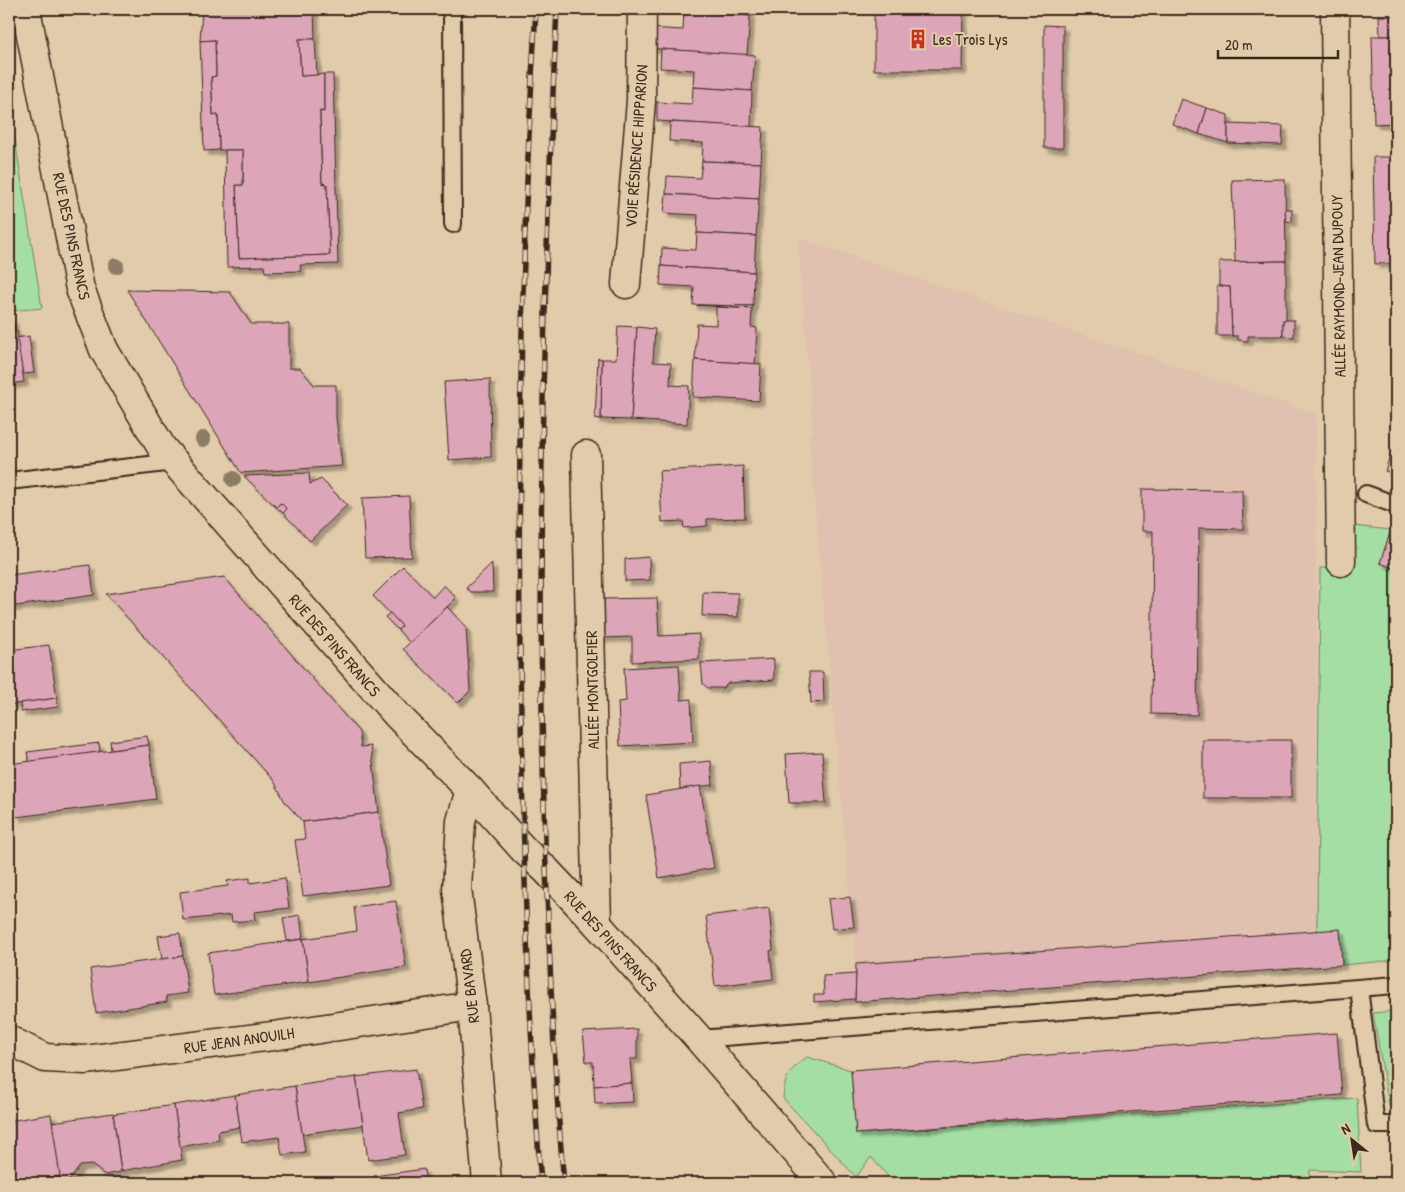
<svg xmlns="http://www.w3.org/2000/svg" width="1405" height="1192" font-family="'Patrick Hand',sans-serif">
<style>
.built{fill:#e0c0ae}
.green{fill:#a4dea4;stroke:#708461}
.building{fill:#dda5b8;stroke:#3b2a1e;filter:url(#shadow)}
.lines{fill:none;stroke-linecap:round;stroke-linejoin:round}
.lane-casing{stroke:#3b2a1e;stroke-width:20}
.street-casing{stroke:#3b2a1e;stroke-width:31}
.lane{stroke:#e1cbaa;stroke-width:16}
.street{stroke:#e1cbaa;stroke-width:28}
.rail-casing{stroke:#3b2a1e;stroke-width:5.5}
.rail{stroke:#e1cbaa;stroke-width:4;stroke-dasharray:11;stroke-linecap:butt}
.tree{fill:#8c7c64}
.labels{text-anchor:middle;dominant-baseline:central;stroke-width:4;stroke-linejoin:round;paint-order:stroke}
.poi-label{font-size:16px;fill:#3b2a1e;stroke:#e1cbaa;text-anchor:start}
.street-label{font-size:16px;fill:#3b2a1e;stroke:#e1cbaa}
</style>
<defs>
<filter id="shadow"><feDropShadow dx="4.5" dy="4.5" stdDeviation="1" flood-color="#0004"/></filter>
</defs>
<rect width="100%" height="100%" fill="#e1cbaa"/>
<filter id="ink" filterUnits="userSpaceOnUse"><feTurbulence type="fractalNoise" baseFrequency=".02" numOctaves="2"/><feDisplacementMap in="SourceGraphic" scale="10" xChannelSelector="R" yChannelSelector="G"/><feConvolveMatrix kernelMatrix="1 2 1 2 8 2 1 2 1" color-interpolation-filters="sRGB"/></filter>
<g filter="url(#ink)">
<!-- built -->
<polygon class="built" points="798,238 1316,414 1317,931 856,964 809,436 813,432"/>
<!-- green -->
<g class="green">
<polygon points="9,103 42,308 9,311"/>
<polygon points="1352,526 1391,530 1380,563 1396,569 1396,960 1342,965 1340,930 1317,931 1320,568 1351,567"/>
<polygon points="1396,1011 1396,1106 1389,1106 1373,1013"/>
<path d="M807,1057l44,13 5,64 501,-36 4,74 -51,-2v13h-416l-23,-26 -15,20 -73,-79c2,-23 7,-28 24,-41z"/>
</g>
<!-- building -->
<g class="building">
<polygon points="202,9 314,9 315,39 299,39 301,76 324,74 324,112 320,111 322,183 327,184 330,255 239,258 236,185 243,185 243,150 219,150 218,114 213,115 211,77 216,76 215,40 200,41"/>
<polygon points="684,9 750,9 750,16 684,11"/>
<polygon points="874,9 963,9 962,70 874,70"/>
<polygon points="684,11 750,16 747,55 646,48 648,28 683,30"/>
<polygon points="1379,16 1396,16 1396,36 1380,36"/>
<polygon points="1044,25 1063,26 1063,148 1044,148"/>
<polygon points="1372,36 1396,36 1396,123 1374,124"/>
<polygon points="299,39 315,39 317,75 301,76"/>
<polygon points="215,40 216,76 211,77 213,115 218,114 219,150 204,151 200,41"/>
<polygon points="661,49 755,55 752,91 693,87 694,70 660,68"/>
<polygon points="324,74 333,74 338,264 300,265 301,271 265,272 264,266 227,267 225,150 243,150 243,185 236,185 239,258 330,255 327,184 322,183 320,111 324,112"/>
<polygon points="693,87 752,91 751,127 657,121 657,102 692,104"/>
<polygon points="1181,99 1207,108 1199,134 1172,124"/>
<polygon points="1207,108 1228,115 1228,143 1199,134"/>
<polygon points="670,122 763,127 761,163 702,161 703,143 669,141"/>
<polygon points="1228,124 1283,126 1282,145 1228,143"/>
<polygon points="1373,157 1396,157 1396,263 1375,264"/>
<polygon points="702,161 761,163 759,199 666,194 667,176 700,178"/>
<polygon points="1285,179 1286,261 1235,262 1232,180"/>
<polygon points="666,194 759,199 756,236 697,233 698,215 664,213"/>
<polygon points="1285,209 1292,209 1292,222 1286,221"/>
<polygon points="697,233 756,236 754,272 661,266 662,248 696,250"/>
<polygon points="1286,261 1286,320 1283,320 1283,336 1248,336 1248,341 1238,340 1238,336 1232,336 1230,287 1219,286 1219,262"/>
<polygon points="661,266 754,272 753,306 693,305 694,287 660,285"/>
<polygon points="1217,286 1230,287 1232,336 1217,336"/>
<polygon points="127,290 230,292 251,324 289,324 289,368 300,368 314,385 336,385 336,418 342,466 241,473"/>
<polygon points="697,305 753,306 752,309"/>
<polygon points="716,307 752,309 751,327 757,328 755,364 695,360 697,324 716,325"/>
<polygon points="13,319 15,331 9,332 9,320"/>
<polygon points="1283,320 1294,320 1294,337 1283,336"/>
<polygon points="618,326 637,327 631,420 601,419 602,359 616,359"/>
<polygon points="637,327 655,329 653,362 671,363 670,385 689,386 687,424 631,420"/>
<polygon points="17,331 24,382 9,384 9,332"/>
<polygon points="29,336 34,373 23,374 17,338"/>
<polygon points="598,358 602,359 601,419 595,418"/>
<polygon points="695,360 761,364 759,401 693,397"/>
<polygon points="490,379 491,457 449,460 444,382"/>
<polygon points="1396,438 1396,474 1385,471"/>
<polygon points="743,466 745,518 707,519 707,526 684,528 683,521 662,522 659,471"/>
<polygon points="309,473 310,484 321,479 347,505 310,541 283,513 287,509 281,503 276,507 244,476"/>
<polygon points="1142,489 1242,490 1243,529 1199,528 1197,715 1151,714 1153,531 1142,531"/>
<polygon points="409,496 412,557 365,558 362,498"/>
<polygon points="281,503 287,509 283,513 276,507"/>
<polygon points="1391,530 1396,532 1396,569 1380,563"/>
<polygon points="649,557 650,580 625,581 625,559"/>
<polygon points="492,563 493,592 471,592 466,588"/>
<polygon points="90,565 94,595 9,607 9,575"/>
<polygon points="403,566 433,597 444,585 456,598 410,643 398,630 402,626 373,596"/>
<polygon points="224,577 359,732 361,747 371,746 379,812 303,822 285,802 274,781 106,594"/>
<polygon points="703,592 738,593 738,617 702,616"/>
<polygon points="657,598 659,636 699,634 699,659 632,662 632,637 601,638 600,599"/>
<polygon points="447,607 466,627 470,691 458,703 403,649"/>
<polygon points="390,613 402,626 398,630 385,617"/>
<polygon points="49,645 57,698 9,705 9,650"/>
<polygon points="774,659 774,680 728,683 723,688 708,688 703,684 701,663"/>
<polygon points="679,665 681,700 691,699 693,742 620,746 618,702 626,701 624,668"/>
<polygon points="809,672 823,672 824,702 811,703"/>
<polygon points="57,698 58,707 21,712 20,703"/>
<polygon points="147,736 149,745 111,750 110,741"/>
<rect x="1203" y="740" width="88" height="58"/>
<polygon points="99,743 100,752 29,762 27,752"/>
<polygon points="149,745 156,799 16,817 9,764"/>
<polygon points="822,752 826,803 789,803 786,754"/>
<polygon points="711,761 713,785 680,789 679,764"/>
<polygon points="700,786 714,868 659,878 646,795"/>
<polygon points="379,812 389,885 303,896 295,840 305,839 303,822"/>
<polygon points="250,878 250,883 285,878 289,908 254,912 255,920 232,922 231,915 183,920 180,892 228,886 227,881"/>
<polygon points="850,897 854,927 832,929 828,899"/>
<polygon points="396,901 406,967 309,982 303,939 357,931 354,907"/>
<polygon points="769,908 773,950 770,951 773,979 715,986 706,916"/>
<polygon points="300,915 303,939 287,941 283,918"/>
<polygon points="1340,929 1342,965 855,1002 855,999 856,964"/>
<polygon points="180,933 183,956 162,959 158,936"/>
<polygon points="303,939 309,982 214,995 208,953"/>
<polygon points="183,956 188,993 166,996 167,1002 96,1013 90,969"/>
<polygon points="856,974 855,999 814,1002 814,995 824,995 823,976"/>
<polygon points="637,1029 637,1059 630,1059 632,1083 594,1086 593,1062 586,1062 583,1032"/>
<polygon points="1337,1033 1342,1095 856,1134 851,1070"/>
<polygon points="416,1069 422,1109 399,1113 405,1155 368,1160 356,1077"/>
<polygon points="356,1077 363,1125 302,1134 295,1086"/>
<polygon points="632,1083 633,1102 595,1104 594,1086"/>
<polygon points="295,1086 305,1152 282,1155 279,1137 242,1142 235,1095"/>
<polygon points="235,1095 240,1127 218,1131 219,1140 180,1147 174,1105"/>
<polygon points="174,1105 182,1160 121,1171 113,1114"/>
<polygon points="113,1113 121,1172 105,1175 92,1165 80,1166 70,1180 60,1181 52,1122"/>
<polygon points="51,1114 60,1176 17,1182 16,1176 9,1177 9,1121"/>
<polygon points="424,1169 426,1183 376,1183 374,1176"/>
<polygon points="339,1179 340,1183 314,1183"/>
<polygon points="1310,1182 1361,1183 1369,1183 1310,1183"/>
</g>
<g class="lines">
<defs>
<g id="lane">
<polyline points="449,9 452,11 453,224"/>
<polyline points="9,481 175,462"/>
<polyline points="1366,494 1396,505"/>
<polyline points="1359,988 1376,1125 1396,1125"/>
<polyline points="699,1039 1396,985"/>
</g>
<g id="street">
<polyline points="26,9 80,289 104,350 162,448 397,715 470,790 524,850 546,870 597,924 699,1039 823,1183"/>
<polyline points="1335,9 1341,562"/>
<polyline points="626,284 641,101 642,9"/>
<polyline points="586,455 597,924"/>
<polyline points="470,790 461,821 457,889 472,1006 487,1183"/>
<polyline points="9,1040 45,1058 85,1060 273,1036 472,1006"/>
</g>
</defs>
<!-- lane casing -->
<use href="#lane" class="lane-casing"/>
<!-- street casing -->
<use href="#street" class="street-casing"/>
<!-- lane -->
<use href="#lane" class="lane"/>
<!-- street -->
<use href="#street" class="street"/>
<defs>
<g id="rail">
<path d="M536,9c-16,253 -20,507 -14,761 3,138 8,276 19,413"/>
<path d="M557,9c-15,295 -22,590 -10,885 4,97 8,193 17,289"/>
</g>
</defs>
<!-- rail casing -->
<use href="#rail" class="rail-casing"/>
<!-- rail -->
<use href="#rail" class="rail"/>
</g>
<!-- trees -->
<g class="tree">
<circle cx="116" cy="266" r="8"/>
<circle cx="203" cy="439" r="8"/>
<circle cx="233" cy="479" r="8"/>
</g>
</g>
<!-- icons -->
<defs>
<symbol id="building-bare" viewBox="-9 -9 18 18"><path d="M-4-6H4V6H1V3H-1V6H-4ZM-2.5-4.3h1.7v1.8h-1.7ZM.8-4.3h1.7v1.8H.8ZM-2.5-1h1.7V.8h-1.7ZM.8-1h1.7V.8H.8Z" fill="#c8321e" stroke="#e1cbaa" stroke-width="2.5" paint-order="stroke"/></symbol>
</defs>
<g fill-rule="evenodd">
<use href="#building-bare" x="904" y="25" width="28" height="28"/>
</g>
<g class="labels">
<!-- poi labels -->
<g class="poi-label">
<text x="933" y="39">Les Trois Lys</text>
</g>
<!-- street labels -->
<g class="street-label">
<text transform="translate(636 146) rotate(-86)">VOIE RÉSIDENCE HIPPARION</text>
<text transform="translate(72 236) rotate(78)">RUE DES PINS FRANCS</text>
<text transform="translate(1338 286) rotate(-91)">ALLÉE RAYMOND-JEAN DUPOUY</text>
<text transform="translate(335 645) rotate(49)">RUE DES PINS FRANCS</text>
<text transform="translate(592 690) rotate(-91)">ALLÉE MONTGOLFIER</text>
<text transform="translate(611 941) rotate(48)">RUE DES PINS FRANCS</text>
<text transform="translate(469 986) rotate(-97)">RUE BAVARD</text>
<text transform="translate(239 1040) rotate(-8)">RUE JEAN ANOUILH</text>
</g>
</g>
<!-- margin -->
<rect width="1405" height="1192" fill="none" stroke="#e1cbaa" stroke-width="30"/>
<rect x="15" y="15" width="1375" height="1162" fill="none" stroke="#3b2a1e" stroke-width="2" filter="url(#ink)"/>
<!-- north arrow -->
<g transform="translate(1352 1140) rotate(330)" stroke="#e1cbaa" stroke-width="4" paint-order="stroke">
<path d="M0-4L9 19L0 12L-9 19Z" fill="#3b2a1e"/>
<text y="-8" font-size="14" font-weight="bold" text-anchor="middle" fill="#3b2a1e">N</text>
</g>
<!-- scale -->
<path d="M1218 50v8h120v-8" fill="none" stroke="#3b2a1e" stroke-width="2.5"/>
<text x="1225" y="50" font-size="15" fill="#3b2a1e" stroke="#e1cbaa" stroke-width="4" paint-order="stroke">20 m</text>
</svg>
